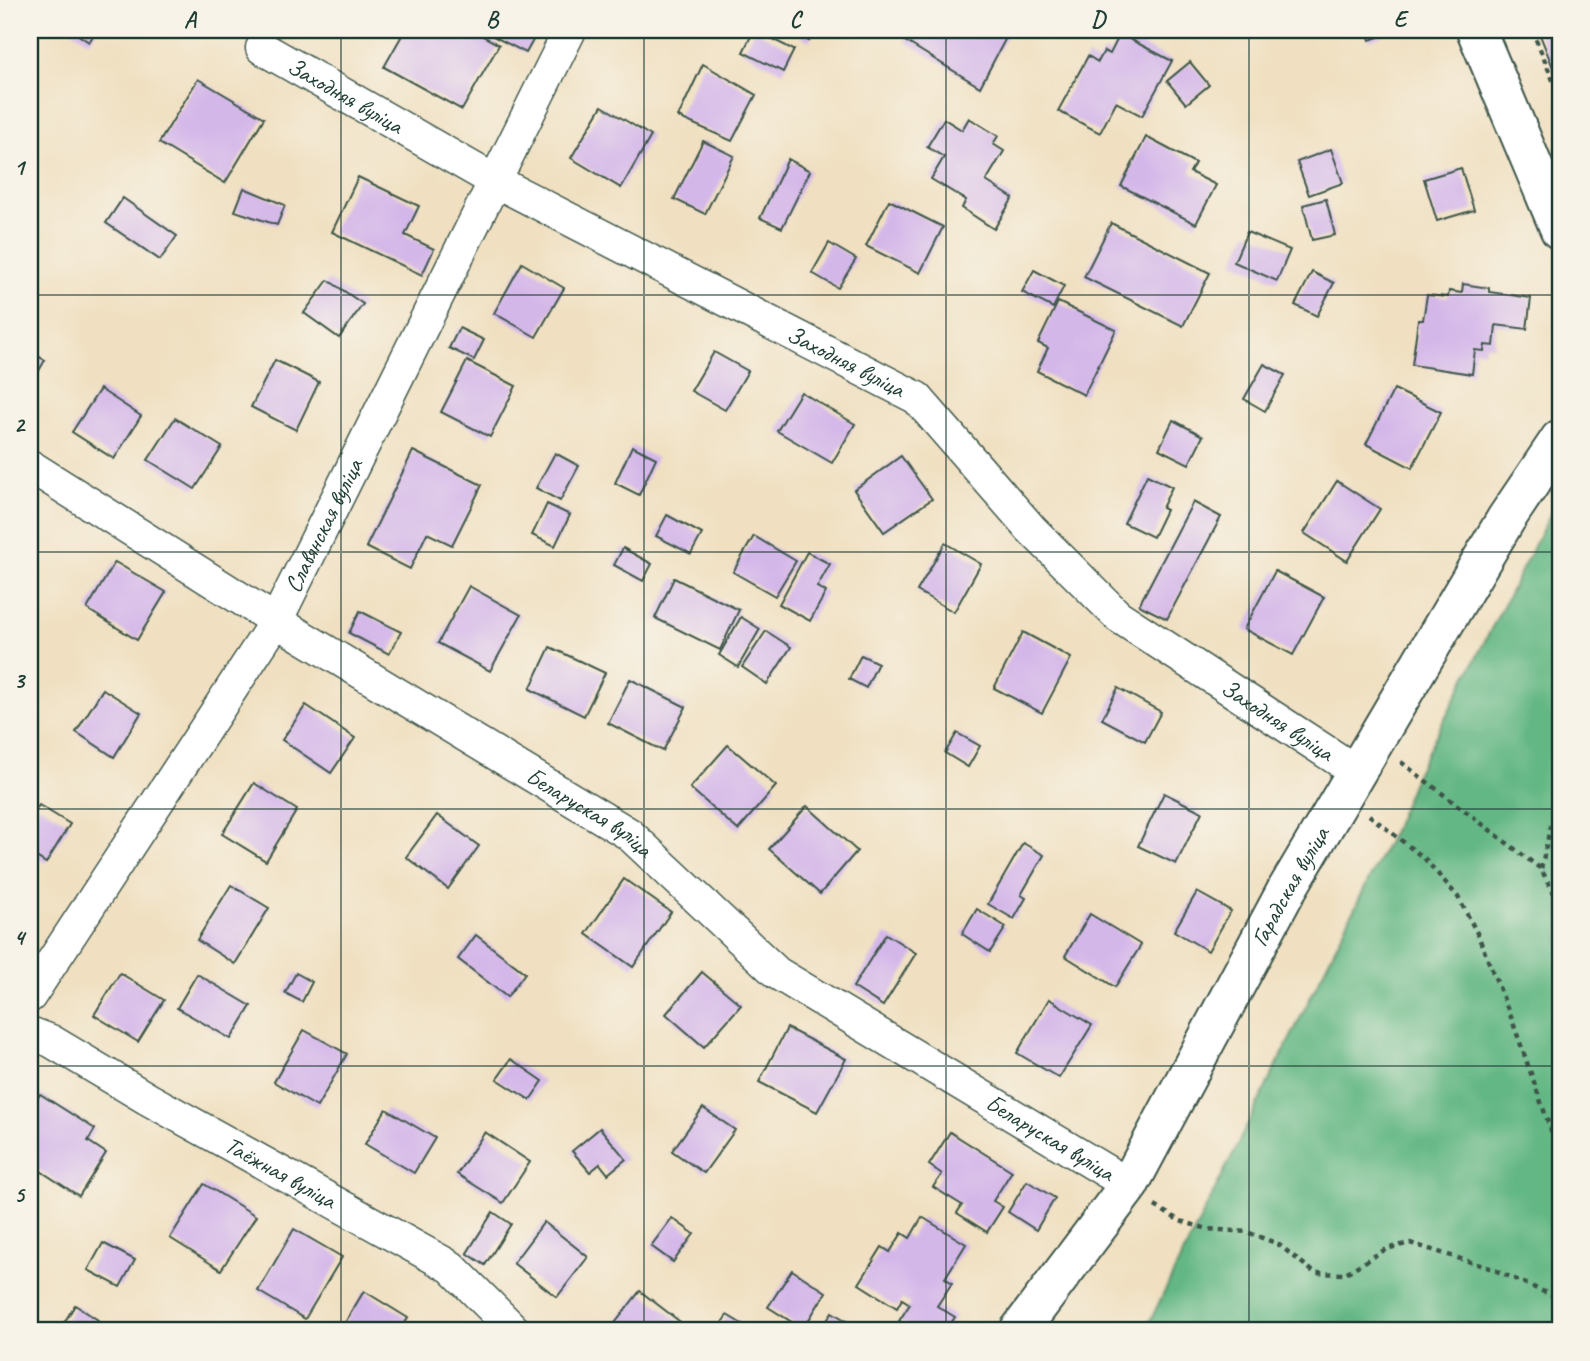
<svg xmlns="http://www.w3.org/2000/svg" width="1590" height="1361" font-family="Caveat,sans-serif">
<style>
.forest{fill:#64b784;stroke:#427a5c;stroke-width:2}
.building{fill:#d4b7e9}
.lines{fill:none;stroke-linecap:round;stroke-linejoin:round}
.minor-casing{stroke:#3e5549;stroke-width:35}
.tertiary-casing{stroke:#3e5549;stroke-width:42}
.path{stroke:#3e5549;stroke-width:4.5;stroke-dasharray:5 5;stroke-linecap:butt}
.minor{stroke:#fff;stroke-width:32}
.tertiary{stroke:#fff;stroke-width:38}
.grid{fill:none;stroke:#1f3d34;stroke-width:2;stroke-opacity:0.55}
.labels{text-anchor:middle;dominant-baseline:central;stroke-width:7;stroke-linejoin:round;paint-order:stroke}
.street-label{font-size:24px;fill:#1f3d34;stroke:#f7f3e8}
.neatline{fill:none;stroke:#1f3d34;stroke-width:2.5}
.grid-label{font-size:23px;text-anchor:middle;font-weight:bold;fill:#1f3d34}
</style>
<rect width="100%" height="100%" fill="#f7f3e8"/>
<filter id="ink" filterUnits="userSpaceOnUse"><feTurbulence type="fractalNoise" baseFrequency=".0143" numOctaves="2"/><feDisplacementMap in="SourceGraphic" scale="14" xChannelSelector="R" yChannelSelector="G"/><feConvolveMatrix kernelMatrix="1 2 1 2 8 2 1 2 1" color-interpolation-filters="sRGB"/></filter>
<filter id="wash" filterUnits="userSpaceOnUse"><feTurbulence type="fractalNoise" baseFrequency=".00686" numOctaves="4" result="noise"/><feDisplacementMap in="SourceGraphic" scale="28" xChannelSelector="R" yChannelSelector="G"/><feGaussianBlur stdDeviation="1.57" result="paint"/><feColorMatrix in="noise" values="0 0 0 0 0 0 0 0 0 0 0 0 0 0 0 0 0 1.4 0 .05"/><feComposite in="paint" operator="in"/></filter>
<g filter="url(#wash)">
<rect width="100%" height="100%" fill="#f0e0c1"/>
<!-- forest -->
<polygon class="forest" points="1560,496 1560,1331 1145,1331 1393,831 1416,774"/>
<g id="blocks">
<!-- building -->
<g class="building">
<polygon points="71,30 97,30 89,42"/>
<polygon points="171,30 189,30 183,38"/>
<polygon points="405,30 472,30 499,45 462,110 384,67"/>
<polygon points="491,30 532,30 537,33 526,53 489,34"/>
<polygon points="754,30 794,50 783,72 743,52"/>
<polygon points="791,30 815,30 809,41"/>
<polygon points="912,30 1001,30 1008,34 980,87 905,41"/>
<polygon points="1366,30 1397,30 1370,40"/>
<polygon points="1538,30 1560,30 1560,85"/>
<polygon points="1120,34 1172,61 1142,116 1116,102 1100,133 1058,111 1088,56 1098,62 1104,51 1110,54"/>
<polygon points="1190,62 1209,85 1186,104 1167,81"/>
<polygon points="703,64 756,95 732,141 678,117"/>
<polygon points="198,79 264,118 225,183 159,143"/>
<polygon points="602,106 651,136 621,188 571,158"/>
<polygon points="969,118 998,136 993,144 1004,151 986,181 1013,198 994,229 962,208 966,200 931,179 944,157 927,147 944,119 962,130"/>
<polygon points="1146,137 1195,163 1190,172 1216,185 1196,224 1121,186"/>
<polygon points="703,141 734,156 705,214 674,199"/>
<polygon points="1331,149 1343,183 1309,195 1297,162"/>
<polygon points="788,159 810,171 782,228 760,218"/>
<polygon points="1461,168 1474,210 1437,221 1424,179"/>
<polygon points="358,177 419,206 405,235 434,249 422,275 332,232"/>
<polygon points="244,188 285,205 277,225 235,211"/>
<polygon points="123,198 177,236 160,260 106,223"/>
<polygon points="1326,199 1335,235 1312,240 1303,205"/>
<polygon points="889,200 943,227 920,273 866,246"/>
<polygon points="1111,223 1210,273 1183,326 1084,277"/>
<polygon points="1247,232 1290,250 1277,281 1234,262"/>
<polygon points="829,243 856,259 838,288 812,273"/>
<polygon points="522,263 564,288 536,337 494,313"/>
<polygon points="1034,270 1064,286 1053,308 1022,292"/>
<polygon points="1312,272 1334,283 1317,316 1295,305"/>
<polygon points="328,280 363,304 339,338 304,313"/>
<polygon points="1463,284 1489,288 1489,292 1531,298 1527,329 1496,325 1494,346 1485,345 1484,351 1475,350 1472,374 1412,365 1418,320 1423,320 1427,295 1448,297 1449,291 1462,293"/>
<polygon points="1058,302 1116,330 1084,395 1037,371 1048,348 1038,343"/>
<polygon points="459,328 484,340 474,360 449,348"/>
<polygon points="30,352 45,360 30,387"/>
<polygon points="714,352 748,371 725,410 691,391"/>
<polygon points="275,360 319,382 296,430 251,407"/>
<polygon points="467,361 516,386 490,437 441,412"/>
<polygon points="1264,364 1285,375 1265,411 1244,399"/>
<polygon points="100,389 141,416 114,459 72,432"/>
<polygon points="1394,389 1441,412 1412,468 1366,444"/>
<polygon points="801,392 855,424 832,463 777,431"/>
<polygon points="175,418 222,447 195,489 148,460"/>
<polygon points="1173,420 1203,436 1189,464 1159,449"/>
<polygon points="632,446 656,458 639,495 615,483"/>
<polygon points="413,451 482,485 452,545 427,533 410,569 366,547"/>
<polygon points="555,453 579,466 560,501 536,488"/>
<polygon points="901,456 932,499 884,532 854,490"/>
<polygon points="1147,475 1172,487 1162,508 1166,510 1153,537 1124,523"/>
<polygon points="1337,481 1380,509 1347,561 1304,533"/>
<polygon points="1193,502 1221,517 1167,619 1139,605"/>
<polygon points="547,504 570,515 555,546 532,535"/>
<polygon points="667,515 702,534 691,554 656,536"/>
<polygon points="754,536 796,561 775,596 733,572"/>
<polygon points="945,543 981,564 954,612 917,591"/>
<polygon points="623,548 652,564 643,581 614,565"/>
<polygon points="807,552 830,564 817,587 826,592 810,621 779,604"/>
<polygon points="115,562 166,592 137,640 87,609"/>
<polygon points="1275,571 1324,597 1293,655 1244,629"/>
<polygon points="674,578 739,610 720,650 655,618"/>
<polygon points="469,586 521,615 490,671 438,643"/>
<polygon points="360,611 401,632 389,654 349,633"/>
<polygon points="741,617 760,629 738,667 719,655"/>
<polygon points="766,631 791,647 767,684 742,667"/>
<polygon points="1023,632 1071,658 1042,713 994,688"/>
<polygon points="550,647 605,673 584,716 530,689"/>
<polygon points="861,655 878,663 866,688 849,679"/>
<polygon points="630,679 686,707 663,751 608,723"/>
<polygon points="1118,688 1161,712 1145,742 1102,719"/>
<polygon points="103,689 141,713 114,757 76,732"/>
<polygon points="306,705 355,738 331,773 282,740"/>
<polygon points="957,733 980,746 968,767 945,753"/>
<polygon points="728,745 776,786 738,830 690,788"/>
<polygon points="254,783 297,810 266,861 222,834"/>
<polygon points="1164,793 1202,812 1176,864 1138,846"/>
<polygon points="39,805 70,824 46,863 30,853 30,819"/>
<polygon points="807,806 857,851 820,894 769,849"/>
<polygon points="437,815 479,846 448,889 406,857"/>
<polygon points="1023,843 1044,855 1021,895 1026,898 1014,919 988,904"/>
<polygon points="624,879 671,912 633,967 586,934"/>
<polygon points="231,885 269,908 235,964 197,940"/>
<polygon points="1197,892 1231,911 1208,951 1174,931"/>
<polygon points="977,909 1006,927 990,952 962,934"/>
<polygon points="1090,914 1141,945 1115,987 1065,956"/>
<polygon points="886,934 916,953 883,1006 853,987"/>
<polygon points="476,935 525,973 507,997 458,959"/>
<polygon points="702,972 741,1005 704,1047 666,1014"/>
<polygon points="120,973 164,1000 138,1042 94,1015"/>
<polygon points="296,973 312,982 302,1002 285,993"/>
<polygon points="197,974 251,1006 231,1039 177,1008"/>
<polygon points="1049,999 1092,1025 1059,1078 1017,1053"/>
<polygon points="787,1028 846,1059 817,1112 759,1082"/>
<polygon points="304,1030 347,1054 317,1107 274,1082"/>
<polygon points="511,1059 543,1081 530,1100 497,1079"/>
<polygon points="40,1094 95,1129 88,1141 106,1153 79,1196 30,1164 30,1110"/>
<polygon points="703,1108 735,1130 704,1173 672,1151"/>
<polygon points="386,1109 435,1138 414,1173 365,1144"/>
<polygon points="600,1128 626,1159 608,1174 600,1164 590,1172 572,1151"/>
<polygon points="485,1132 530,1162 503,1203 457,1174"/>
<polygon points="950,1132 1012,1171 993,1201 1003,1207 987,1232 957,1213 962,1205 933,1187 942,1174 929,1165"/>
<polygon points="1027,1181 1055,1198 1036,1230 1008,1212"/>
<polygon points="204,1184 256,1216 221,1270 170,1238"/>
<polygon points="493,1212 511,1224 485,1265 467,1253"/>
<polygon points="922,1217 966,1244 945,1278 952,1283 937,1306 955,1317 946,1331 917,1331 899,1321 910,1304 902,1299 897,1308 859,1284 882,1247 890,1252 902,1233 910,1238"/>
<polygon points="672,1218 694,1234 673,1262 651,1246"/>
<polygon points="30,1220 37,1225 30,1236"/>
<polygon points="544,1222 588,1257 557,1297 513,1263"/>
<polygon points="294,1229 342,1257 305,1319 258,1291"/>
<polygon points="103,1243 135,1260 120,1287 88,1270"/>
<polygon points="792,1270 826,1292 803,1329 768,1307"/>
<polygon points="364,1291 408,1318 400,1331 340,1331"/>
<polygon points="640,1291 692,1331 609,1331"/>
<polygon points="75,1305 98,1320 91,1331 59,1331"/>
<polygon points="832,1312 863,1331 821,1331"/>
<polygon points="727,1315 747,1327 744,1331 717,1331"/>
</g>
</g>
</g>
<g filter="url(#ink)">
<use href="#blocks" fill-opacity="0" stroke="#3e5549" stroke-width="2"/>
<g class="lines">
<defs>
<g id="minor">
<path id="s1" d="M262,48l231,132 424,218 114,131 87,87 239,156"/>
<path id="s2" d="M30,466l246,155 353,213 148,139 352,212"/>
<path id="s3" d="M30,996l246,-375 294,-591"/>
<path id="s4" d="M30,1033l21,8 97,58 303,168 64,64"/>
</g>
<g id="tertiary">
<polyline points="1476,30 1560,230"/>
<path id="s5" d="M1019,1331l110,-146 157,-294 220,-372 54,-80"/>
</g>
</defs>
<!-- minor casing -->
<use href="#minor" class="minor-casing"/>
<!-- tertiary casing -->
<use href="#tertiary" class="tertiary-casing"/>
<!-- path -->
<g class="path">
<polyline points="1532,30 1560,97"/>
<polyline points="1401,762 1541,869 1555,895 1560,898"/>
<polyline points="1369,815 1425,859 1458,897 1477,933 1511,1017 1560,1156"/>
<polyline points="1541,869 1552,820 1560,804"/>
<polyline points="1155,1206 1180,1221 1208,1229 1247,1232 1278,1244 1315,1273 1344,1274 1386,1249 1410,1243 1490,1268 1560,1299"/>
</g>
<!-- minor -->
<use href="#minor" class="minor"/>
<!-- tertiary -->
<use href="#tertiary" class="tertiary"/>
</g>
</g>
<!-- grid -->
<path class="grid" d="M341,30v1301M644,30v1301M946,30v1301M1249,30v1301M30,295h1530M30,552h1530M30,809h1530M30,1066h1530"/>
<g class="labels">
<!-- street labels -->
<g class="street-label">
<text stroke="none"><textPath href="#s1" startOffset="96">Заходняя вуліца</textPath></text>
<text stroke="none"><textPath href="#s1" startOffset="663">Заходняя вуліца</textPath></text>
<text stroke="none"><textPath href="#s3" startOffset="555">Славянская вуліца</textPath></text>
<text stroke="none"><textPath href="#s1" startOffset="1230">Заходняя вуліца</textPath></text>
<text stroke="none"><textPath href="#s2" startOffset="658">Беларуская вуліца</textPath></text>
<text stroke="none"><textPath href="#s5" startOffset="522">Гарадская вуліца</textPath></text>
<text stroke="none"><textPath href="#s2" startOffset="1225">Беларуская вуліца</textPath></text>
<text stroke="none"><textPath href="#s4" startOffset="287">Таёжная вуліца</textPath></text>
</g>
</g>
<!-- margin -->
<rect width="1590" height="1361" fill="none" stroke="#f7f3e8" stroke-width="77"/>
<rect x="38" y="38" width="1514" height="1284" class="neatline"/>
<g class="grid-label">
<text x="190" y="27">A</text>
<text x="492" y="27">B</text>
<text x="795" y="27">C</text>
<text x="1098" y="27">D</text>
<text x="1400" y="27">E</text>
<text x="19" y="175">1</text>
<text x="19" y="432">2</text>
<text x="19" y="688">3</text>
<text x="19" y="945">4</text>
<text x="19" y="1202">5</text>
</g>
</svg>
